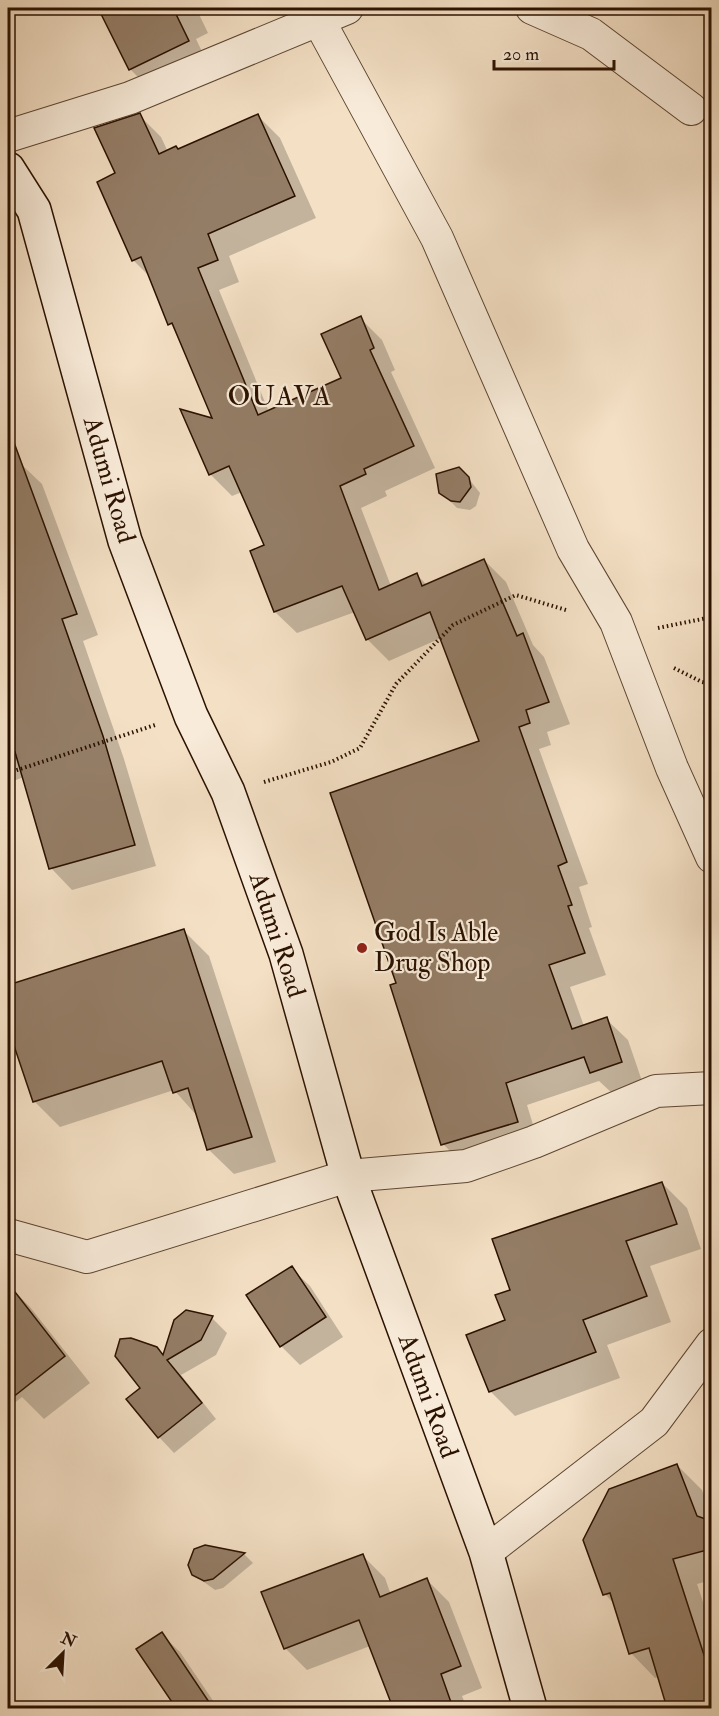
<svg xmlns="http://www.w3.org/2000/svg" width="719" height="1716" font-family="'IM FELL Double Pica',serif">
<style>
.shadow{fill:#0003}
.building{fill:#947d66;stroke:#2b1100;stroke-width:1.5}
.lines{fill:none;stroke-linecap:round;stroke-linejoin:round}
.minor-casing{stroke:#5d4531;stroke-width:34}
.secondary-casing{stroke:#2b1100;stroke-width:36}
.path{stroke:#2b1100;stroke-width:4;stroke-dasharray:1.5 3;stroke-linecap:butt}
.minor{stroke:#f8ebd9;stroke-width:32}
.secondary{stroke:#f8ebd9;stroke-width:33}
.poi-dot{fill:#8f2418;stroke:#f8ebd9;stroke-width:2}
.labels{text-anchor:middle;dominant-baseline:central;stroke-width:4.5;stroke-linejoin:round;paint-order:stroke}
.street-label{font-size:26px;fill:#2b1100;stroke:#f8ebd9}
.poi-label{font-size:26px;fill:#2b1100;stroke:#f8ebd9;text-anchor:start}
.quarter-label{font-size:28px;letter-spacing:1.5px;fill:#2b1100;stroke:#f8ebd9}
</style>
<rect width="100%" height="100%" fill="#f4e0c5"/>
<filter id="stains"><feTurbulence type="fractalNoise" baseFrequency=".00333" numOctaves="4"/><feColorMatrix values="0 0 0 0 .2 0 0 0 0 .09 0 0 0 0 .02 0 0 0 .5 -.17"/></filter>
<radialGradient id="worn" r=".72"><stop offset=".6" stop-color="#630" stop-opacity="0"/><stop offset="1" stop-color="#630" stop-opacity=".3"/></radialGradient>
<!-- shadow -->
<g class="shadow">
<polygon points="100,8 196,8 208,33 196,39 206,60 149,88 130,69"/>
<polygon points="139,115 161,137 168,152 179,151 258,116 280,138 316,218 229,256 239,282 219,290 269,412 343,379 360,318 382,340 395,370 391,372 435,468 385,491 387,496 361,508 391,586 417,575 427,585 484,560 506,582 533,645 544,657 570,724 547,732 551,745 539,749 588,884 579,887 592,927 589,928 606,975 570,987 584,1026 606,1019 628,1040 643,1084 613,1094 599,1081 527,1105 539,1144 465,1166 443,1144 398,984 481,742 441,638 389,661 367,639 355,612 297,633 275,612 252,552 266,546 242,492 232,496 210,474 215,420 150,277 133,260 117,174"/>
<polygon points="8,427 22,465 42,484 98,635 83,641 124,759 156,866 72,890 51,868 24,777 8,783 8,677 19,673 8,640"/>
<polygon points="469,479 480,493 476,506 470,510 457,508 441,492"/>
<polygon points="184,931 209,956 276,1162 234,1174 208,1149 198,1117 174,1090 60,1127 35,1102 8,1022 8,987"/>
<polygon points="662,1183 687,1208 701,1249 650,1266 671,1322 607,1345 620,1378 515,1416 490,1391 512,1291"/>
<polygon points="291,1268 310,1286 343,1337 300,1365 281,1346 248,1296"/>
<polygon points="8,1285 30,1307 90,1383 44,1419 22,1397 8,1408"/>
<polygon points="187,1311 212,1318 227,1333 216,1355 181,1375 216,1419 174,1453 159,1437 142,1388 121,1340 136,1339 156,1348 164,1356 178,1316"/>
<polygon points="677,1465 702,1490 712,1517 712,1580 697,1584 712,1629 712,1708 668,1708 659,1677 655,1678 631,1653 615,1605 605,1594"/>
<polygon points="200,1548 244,1554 253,1563 223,1588 215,1590 193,1574 189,1565 192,1554"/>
<polygon points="363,1556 385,1578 391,1595 427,1580 449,1602 482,1688 462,1696 467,1708 394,1708 370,1646 307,1670 285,1648"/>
<polygon points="161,1634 180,1652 218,1708 177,1708 138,1649"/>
</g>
<!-- building -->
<g class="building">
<polygon points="98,8 173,8 189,41 129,70"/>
<polygon points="140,113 159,154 176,146 178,149 258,114 295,196 208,234 218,260 198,268 258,415 341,378 321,334 361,316 374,348 370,350 414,446 364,469 366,474 340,486 379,590 417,573 422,586 484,559 517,636 523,633 549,702 526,710 530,723 519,727 567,862 558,866 572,905 568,906 585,953 549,965 572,1029 607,1017 622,1062 590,1073 584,1057 506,1083 518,1122 441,1145 390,985 396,983 330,793 479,741 430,612 366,640 342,586 274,612 250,551 264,545 229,466 209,475 180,409 212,418 172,323 168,325 141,257 132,261 97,182 115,173 94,128"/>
<polygon points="12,437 77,614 62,619 103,736 135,845 49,869 15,752 8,754 8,438"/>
<polygon points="459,467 469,477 471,487 460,502 451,501 439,493 436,474"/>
<polygon points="184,929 252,1137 207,1150 188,1088 173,1093 162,1061 33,1102 8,1028 8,985"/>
<polygon points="662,1182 677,1224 626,1241 647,1296 583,1320 596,1352 489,1392 466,1335 505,1320 495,1295 510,1290 492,1239"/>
<polygon points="292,1266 326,1317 280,1347 246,1295"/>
<polygon points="8,1283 65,1356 8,1401"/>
<polygon points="186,1310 213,1316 201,1340 167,1360 202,1403 158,1438 126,1399 140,1388 115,1356 120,1339 131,1338 157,1347 163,1355 174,1320"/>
<polygon points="677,1464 697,1516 711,1521 711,1549 673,1559 704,1655 711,1653 711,1708 667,1708 649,1648 629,1654 610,1593 603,1595 583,1540 609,1489"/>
<polygon points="205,1545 245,1553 213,1579 204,1581 192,1575 188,1565 194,1549"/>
<polygon points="363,1554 380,1597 427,1578 461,1666 441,1674 453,1708 393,1708 359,1620 284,1649 261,1592"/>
<polygon points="162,1632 213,1708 176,1708 136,1649"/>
</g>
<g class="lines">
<defs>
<g id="minor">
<polyline points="312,8 437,238 573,549 616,622 672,768 712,857"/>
<polyline points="532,8 591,34 691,109"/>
<polyline points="8,136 130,98 347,8"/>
<polyline points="8,1235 87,1257 348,1176 466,1166 534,1142 656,1091 712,1088"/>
<polyline points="486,1552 654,1422 712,1344"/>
</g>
<polyline id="secondary" points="8,169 34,210 125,541 191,716 228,792 286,954 348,1176 486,1552 530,1708"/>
</defs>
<!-- minor casing -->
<use href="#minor" class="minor-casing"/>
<!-- secondary casing -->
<use href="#secondary" class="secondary-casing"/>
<!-- path -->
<g class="path">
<polyline points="658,628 712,617"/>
<polyline points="674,668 702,682 712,684"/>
<polyline points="8,773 155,725"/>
<polyline points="264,782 331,762 360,748 396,684 453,625 516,595 566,610"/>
</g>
<!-- minor -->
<use href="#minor" class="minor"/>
<!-- secondary -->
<use href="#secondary" class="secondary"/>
</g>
<!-- markers -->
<circle class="poi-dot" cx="362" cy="948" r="6"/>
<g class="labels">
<!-- street labels -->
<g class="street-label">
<text transform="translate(109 480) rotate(74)">Adumi Road</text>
<text transform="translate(277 935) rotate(72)">Adumi Road</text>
<text transform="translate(428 1396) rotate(70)">Adumi Road</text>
</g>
<!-- poi labels -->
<g class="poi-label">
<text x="374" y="933">God Is Able<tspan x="374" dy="30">Drug Shop</tspan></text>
</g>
<!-- quarter labels -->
<g class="quarter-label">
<text x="280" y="396">OUAVA</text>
</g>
</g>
<!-- margin -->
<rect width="719" height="1716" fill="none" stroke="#f4e0c5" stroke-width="30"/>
<rect x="9" y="9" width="701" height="1698" fill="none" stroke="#2b1100" stroke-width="3"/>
<rect x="15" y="15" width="689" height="1686" fill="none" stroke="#2b1100" stroke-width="1.5"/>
<!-- north arrow -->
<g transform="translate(63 1653) rotate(24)" stroke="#f8ebd9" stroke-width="4.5" paint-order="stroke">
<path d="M0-4.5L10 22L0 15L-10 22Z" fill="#2b1100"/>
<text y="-9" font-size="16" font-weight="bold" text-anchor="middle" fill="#2b1100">N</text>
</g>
<!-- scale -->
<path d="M494 60v9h120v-9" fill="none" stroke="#2b1100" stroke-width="3"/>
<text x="503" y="60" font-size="18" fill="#2b1100" stroke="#f8ebd9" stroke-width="4.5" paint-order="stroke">20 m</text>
<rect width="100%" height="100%" filter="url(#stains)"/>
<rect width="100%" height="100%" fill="url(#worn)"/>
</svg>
